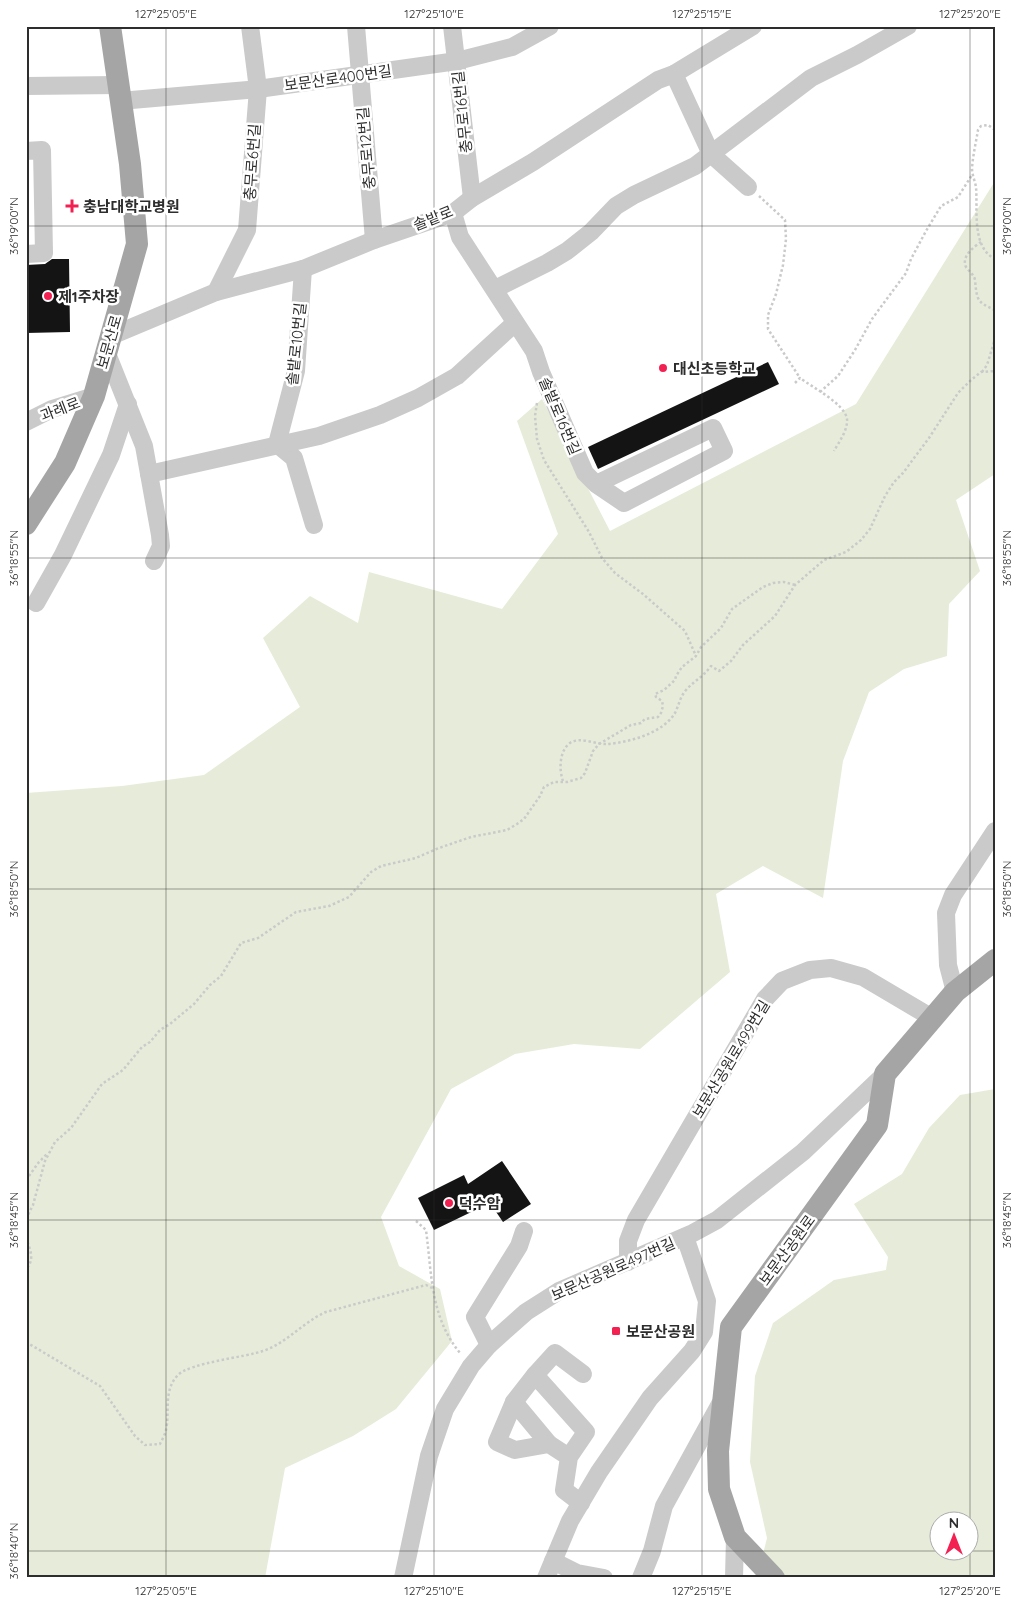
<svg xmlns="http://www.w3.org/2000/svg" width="1021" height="1604" font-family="Quicksand,'Noto Sans KR',sans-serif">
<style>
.green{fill:#e6ecd9;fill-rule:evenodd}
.building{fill:#141414}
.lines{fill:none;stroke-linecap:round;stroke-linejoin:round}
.path{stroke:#cacaca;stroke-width:2.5;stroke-dasharray:2.5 2.5;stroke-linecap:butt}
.minor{stroke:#cacaca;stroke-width:18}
.major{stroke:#a5a5a5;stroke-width:22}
.ticks{fill:none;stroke:#2d2d2d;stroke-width:1;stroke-opacity:0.45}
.poi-dot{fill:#f32052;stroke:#fff;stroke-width:2}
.labels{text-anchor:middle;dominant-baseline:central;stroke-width:5;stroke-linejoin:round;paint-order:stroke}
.street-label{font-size:15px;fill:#2d2d2d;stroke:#fff}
.poi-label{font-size:15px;font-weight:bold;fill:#2d2d2d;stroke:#fff;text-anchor:start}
.neatline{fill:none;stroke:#2d2d2d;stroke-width:2}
.ticks-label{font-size:12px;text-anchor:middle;fill:#2d2d2d}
</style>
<rect width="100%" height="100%" fill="#fff"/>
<!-- green -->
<g class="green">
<polygon points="995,181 995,474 956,500 980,571 949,604 947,656 904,669 869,692 843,761 823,898 763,866 716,894 730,972 640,1049 574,1044 515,1054 451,1089 381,1217 399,1266 440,1289 452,1341 396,1409 353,1436 285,1468 265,1578 26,1578 26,793 122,786 204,775 300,707 263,638 310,596 358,623 369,572 502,609 558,534 517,421 542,399 610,531 856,404"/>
<path d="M995,1089v489h-238l10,-40 -17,-76 5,-86 18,-53 61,-43 52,-10 2,-13 -34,-53 48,-30 27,-46 31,-33zM938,1522h30v30h-30z"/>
</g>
<!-- building -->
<g class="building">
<polygon points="52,259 69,259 70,332 26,333 26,265 45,264"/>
<polygon points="768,362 779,384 598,469 588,447"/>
<polygon points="502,1161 531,1204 503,1222 490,1203 434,1230 418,1198 464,1175 468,1184"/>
</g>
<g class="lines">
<!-- path -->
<g class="path">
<path d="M995,130l-7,-5 -7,1 -3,4c-2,12 -5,25 -6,38 0,7 3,13 4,19 2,22 -5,60 19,72"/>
<polyline points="759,196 785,220 786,239 783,265 776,294 768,315 768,329 800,378"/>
<path d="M981,242c-7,5 -20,14 -15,25 3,5 8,7 9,13 2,19 1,22 20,30"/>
<polyline points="982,372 987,365 995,339"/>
<path d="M795,383l5,-5c12,9 45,26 47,41 1,11 -8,23 -13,32"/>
<polyline points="820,392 838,376 855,350 872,319 906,273 911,259 926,231 941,206 958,197 972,175"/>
<polyline points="537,403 535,416 537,439 544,460 589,532 602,558 615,573 643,594 685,631 696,656"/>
<path d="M563,781c-4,-11 -4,-30 7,-38 10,-7 27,2 38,1 22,-2 55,-11 67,-31 4,-8 5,-16 11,-23 8,-9 17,-13 25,-24l8,5 12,-10 12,-16 32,-29 20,-31 29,-25 22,-8 15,-12 9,-11 15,-33 9,-14 9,-9 26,-35 29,-45 12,-12 11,-9 14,-1"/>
<polyline points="26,1180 39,1162 47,1154"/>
<polyline points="26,1219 33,1205 45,1161 55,1142 71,1128 102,1084 123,1070 142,1047 150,1042 160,1030 170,1024 194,1004 210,985 221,976 241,943 258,938 296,912 329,906 349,897 371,872 381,866 416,858 439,848 471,837 507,830 517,824 524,819 540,796 544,787 554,782 567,782 581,778 585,773 593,751 599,744 631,725 641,723 645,719 658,717 661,713 663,706 662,701 656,697 655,694 664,690 675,680 676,676 682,667 696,656 701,647 721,628 732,609 763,587 773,583 784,582 795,585"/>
<path d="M416,1221l10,9c6,44 4,88 35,124"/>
<path d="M26,1237c3,11 10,22 0,32"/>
<path d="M26,1342l74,44 35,50 10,9 15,-1c2,-4 5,-9 6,-14 4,-18 -3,-40 12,-55 11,-12 68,-18 85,-24 24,-8 40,-29 63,-39l100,-27 6,3"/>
</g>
<!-- minor -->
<g class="minor">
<polyline points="356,26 374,240"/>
<polyline points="452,26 472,198"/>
<polyline points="674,74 711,154 748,187"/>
<polyline points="26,86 118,85"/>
<polyline points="120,101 258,89 457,61 512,47 550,26"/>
<polyline points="26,151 42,150 44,253 26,254"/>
<polyline points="453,213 460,237 534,351 541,372 585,473 596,484 713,428 724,451 624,503 596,484"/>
<polyline points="303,269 296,371 277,444 294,458 314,525"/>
<polyline points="495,289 547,263 567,251 591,232 616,206 634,195 695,166 811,78 857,55 908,26"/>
<polyline points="216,292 247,230 258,89 250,26"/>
<polyline points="111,336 216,292 303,269 374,240 453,213 472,198 533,162 658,80 674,74 753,26"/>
<polyline points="106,351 144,446 160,535 161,546 154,561"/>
<polyline points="26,422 52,409 94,396"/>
<polyline points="149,474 319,436 380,415 418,398 457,376 515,323"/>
<polyline points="36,603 63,555 111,455 128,404"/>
<polyline points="955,992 948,965 946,913 953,895 995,831"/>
<polyline points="628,1262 628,1241 636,1220 765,999 782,981 810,970 831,968 863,977 934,1019"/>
<polyline points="489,1345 475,1317 519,1246 524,1231"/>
<polyline points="535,1375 555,1353 583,1374"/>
<polyline points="514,1402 549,1444"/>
<polyline points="569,1457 549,1444 515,1450 497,1442 514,1402 535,1375 586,1432 569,1457 564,1490 581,1503"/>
<polyline points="553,1561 577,1573 604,1578"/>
<polyline points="403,1578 429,1456 445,1409 471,1366 489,1345 526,1312 559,1291 693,1233 717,1220 803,1152 885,1074"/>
<polyline points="546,1578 570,1521 599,1472 650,1398 692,1351 704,1332 707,1301 685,1237"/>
<polyline points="641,1578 652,1551 664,1506 720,1404"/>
<polyline points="734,1578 735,1537"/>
</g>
<!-- major -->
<g class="major">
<polyline points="26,524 65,463 94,396 137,244 130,164 110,26"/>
<polyline points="774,1578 735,1537 719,1489 718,1451 731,1327 877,1125 885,1074 955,992 995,960"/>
</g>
</g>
<!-- ticks -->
<path class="ticks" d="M166,26v1552M434,26v1552M702,26v1552M970,26v1552M26,226h969M26,558h969M26,889h969M26,1220h969M26,1551h912M968,1551h27"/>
<!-- markers -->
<g class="poi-dot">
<path d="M69.5 198.5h5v5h5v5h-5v5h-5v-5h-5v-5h5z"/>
<circle cx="48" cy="296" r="5"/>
<circle cx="663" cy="368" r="5"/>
<circle cx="449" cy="1203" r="5"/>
<rect x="611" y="1326" width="10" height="10" rx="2.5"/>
</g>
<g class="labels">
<!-- street labels -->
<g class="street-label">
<text transform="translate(338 78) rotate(-8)">보문산로400번길</text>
<text transform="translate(462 112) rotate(-96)">충무로16번길</text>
<text transform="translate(366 148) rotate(-95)">충무로12번길</text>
<text transform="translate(252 162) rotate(-86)">충무로6번길</text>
<text transform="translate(433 218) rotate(-22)">솔밭로</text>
<text transform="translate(109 342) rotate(-74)">보문산로</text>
<text transform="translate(296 344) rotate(-84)">솔밭로10번길</text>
<text transform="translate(60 409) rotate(-21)">과례로</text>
<text transform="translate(560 416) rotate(67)">솔밭로16번길</text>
<text transform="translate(731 1059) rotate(-59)">보문산공원로499번길</text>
<text transform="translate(787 1250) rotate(-54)">보문산공원로</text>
<text transform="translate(613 1269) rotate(-24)">보문산공원로497번길</text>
</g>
<!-- poi labels -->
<g class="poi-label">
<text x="83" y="206">충남대학교병원</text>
<text x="58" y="296">제1주차장</text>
<text x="673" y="368">대신초등학교</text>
<text x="459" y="1203">덕수암</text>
<text x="626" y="1331">보문산공원</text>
</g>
</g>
<!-- border -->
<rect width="1021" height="1604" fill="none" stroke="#ffffff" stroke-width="55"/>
<!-- north arrow -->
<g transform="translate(954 1536)"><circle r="24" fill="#ffffff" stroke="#ababab"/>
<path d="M0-4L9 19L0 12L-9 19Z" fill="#f32052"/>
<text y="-8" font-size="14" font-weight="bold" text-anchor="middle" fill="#2d2d2d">N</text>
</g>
<rect x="28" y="28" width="966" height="1548" class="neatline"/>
<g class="ticks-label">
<text x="166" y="18">127°25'05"E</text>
<text x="434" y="18">127°25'10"E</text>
<text x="702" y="18">127°25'15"E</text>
<text x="970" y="18">127°25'20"E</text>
<text transform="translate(14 226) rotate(-90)" y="4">36°19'00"N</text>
<text transform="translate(1007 226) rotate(-90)" y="4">36°19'00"N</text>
<text transform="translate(14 558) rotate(-90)" y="4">36°18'55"N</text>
<text transform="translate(1007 558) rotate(-90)" y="4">36°18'55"N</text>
<text transform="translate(14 889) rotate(-90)" y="4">36°18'50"N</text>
<text transform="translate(1007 889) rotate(-90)" y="4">36°18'50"N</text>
<text transform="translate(14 1220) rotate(-90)" y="4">36°18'45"N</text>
<text transform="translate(1007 1220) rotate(-90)" y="4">36°18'45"N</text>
<text transform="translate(14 1551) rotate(-90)" y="4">36°18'40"N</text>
<text x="166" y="1595">127°25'05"E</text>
<text x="434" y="1595">127°25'10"E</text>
<text x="702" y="1595">127°25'15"E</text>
<text x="970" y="1595">127°25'20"E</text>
</g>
</svg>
